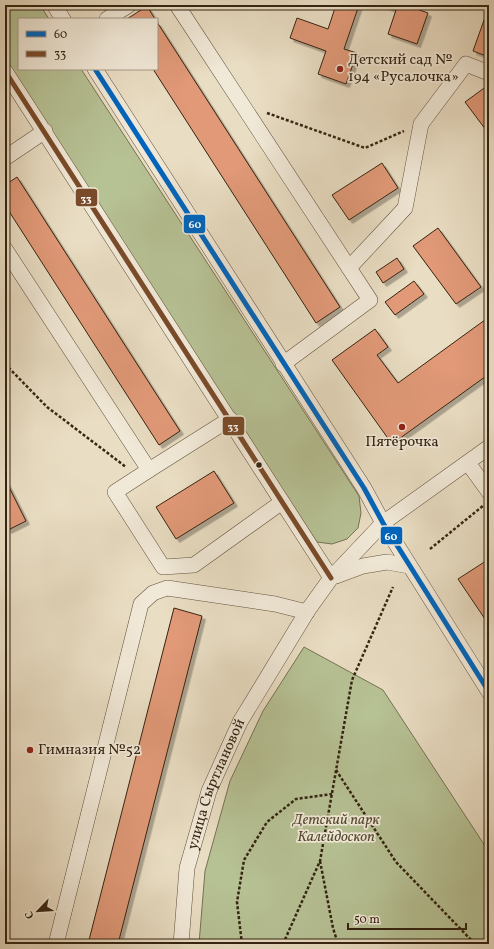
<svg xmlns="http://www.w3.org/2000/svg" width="494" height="949" font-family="Vollkorn,serif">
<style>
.green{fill:#b6c194;stroke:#767253}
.building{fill:#e19978;stroke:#352412;filter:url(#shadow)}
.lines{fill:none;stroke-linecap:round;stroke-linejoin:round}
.minor-casing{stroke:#62523e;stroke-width:16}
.path{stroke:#352412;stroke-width:2.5;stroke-dasharray:3 2;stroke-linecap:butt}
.minor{stroke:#f1e9d8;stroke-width:15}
.bus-1-casing{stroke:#f1e9d8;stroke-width:8}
.bus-2-casing{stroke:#f1e9d8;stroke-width:8}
.bus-1{stroke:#0065bd;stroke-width:5}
.bus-2{stroke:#7a4b2a;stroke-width:5}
.poi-dot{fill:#8f2418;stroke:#f1e9d8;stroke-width:1.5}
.bus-dot{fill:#352412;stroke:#f1e9d8;stroke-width:1.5}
.labels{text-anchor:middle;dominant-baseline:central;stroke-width:3.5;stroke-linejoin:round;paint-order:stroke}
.poi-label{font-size:15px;fill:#352412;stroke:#f1e9d8;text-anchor:start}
.street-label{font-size:15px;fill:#352412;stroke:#f1e9d8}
.park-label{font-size:15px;font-style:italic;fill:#554b32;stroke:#f1e9d8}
.line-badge{stroke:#f1e9d8;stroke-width:1.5}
.badge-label{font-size:11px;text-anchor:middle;font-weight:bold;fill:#fff}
</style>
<defs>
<filter id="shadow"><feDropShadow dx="3.5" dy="3.5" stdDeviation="0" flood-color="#0004"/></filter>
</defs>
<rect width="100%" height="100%" fill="#e9ddc3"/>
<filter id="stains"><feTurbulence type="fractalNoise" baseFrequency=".005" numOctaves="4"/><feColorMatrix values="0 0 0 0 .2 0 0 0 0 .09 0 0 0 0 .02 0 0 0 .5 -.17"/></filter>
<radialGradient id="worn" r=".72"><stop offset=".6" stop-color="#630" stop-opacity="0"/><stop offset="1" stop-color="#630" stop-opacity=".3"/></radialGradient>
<!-- green -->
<g class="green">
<polygon points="5,5 40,5 49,19 19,19 19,69 81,69 359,496 361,513 358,528 347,539 332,544 317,542 222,398 5,58"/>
<polygon points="304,647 383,690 489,852 489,944 199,944 205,871 230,781 263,711"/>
</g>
<!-- building -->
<g class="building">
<polygon points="336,5 359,5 344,49 357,53 346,84 318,74 326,51 290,38 297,18 328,29"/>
<polygon points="382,5 415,5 414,8 428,13 417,44 388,34 396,10"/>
<polygon points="147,6 155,19 127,19"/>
<polygon points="489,6 489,57 473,51"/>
<polygon points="157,22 340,307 316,323 153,69 157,69"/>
<polygon points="487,86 489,88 489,134 465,102"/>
<polygon points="382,163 398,188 349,220 332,195"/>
<polygon points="17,177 180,431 159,445 5,205 5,185"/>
<polygon points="438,228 481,287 456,304 413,246"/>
<polygon points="397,258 404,269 383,283 376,272"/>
<polygon points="414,281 424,294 395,315 385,302"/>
<polygon points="489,317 489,374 392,444 332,360 375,329 388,347 377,355 398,383"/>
<polygon points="214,471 234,503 176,539 156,507"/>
<polygon points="5,479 26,521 8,530 5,523"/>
<polygon points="489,559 489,625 458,579"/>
<polygon points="174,608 202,616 118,944 88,944"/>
</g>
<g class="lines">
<defs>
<g id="minor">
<polyline points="54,5 63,19"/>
<polyline points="177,5 370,300 283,364"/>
<polyline points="107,19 129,5"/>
<polyline points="95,69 364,488 383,523 489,692"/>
<polyline points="5,71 331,578"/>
<polyline points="5,158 45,131"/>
<polyline points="5,249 149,470 230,419"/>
<polyline points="349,268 405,208 421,124 466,64 489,73"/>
<polyline points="468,463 489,492"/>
<polyline points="149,470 115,492 163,567 194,565 282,502"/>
<polyline points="336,576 363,566 387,562 409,566"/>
<polyline points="56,944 141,604 153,593 167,588 275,604 307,612"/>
<path id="s1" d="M181,944l6,-76 22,-77 31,-69 68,-112 23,-32 52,-55 106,-76"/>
</g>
</defs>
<!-- minor casing -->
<use href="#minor" class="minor-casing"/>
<!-- path -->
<g class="path">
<polyline points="267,113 365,148 404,131"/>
<polyline points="5,364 47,407 126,467"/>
<polyline points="430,549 484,505"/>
<polyline points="336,770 396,862 475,944"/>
<polyline points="320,861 333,928 338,944"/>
<polyline points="242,944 237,902 244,860 267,822 296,799 332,794"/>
<polyline points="283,944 320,861 352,680 393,587"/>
</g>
<!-- minor -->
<use href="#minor" class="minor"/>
<defs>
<polyline id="bus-1" points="95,69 364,488 383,523 489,692"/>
<polyline id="bus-2" points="5,71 331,578"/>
</defs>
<!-- bus-1 casing -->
<use href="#bus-1" class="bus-1-casing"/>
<!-- bus-2 casing -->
<use href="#bus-2" class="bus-2-casing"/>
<!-- bus-1 -->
<use href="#bus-1" class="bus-1"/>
<!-- bus-2 -->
<use href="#bus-2" class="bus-2"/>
</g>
<!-- markers -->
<g class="poi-dot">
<circle cx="340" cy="69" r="4"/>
<circle cx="402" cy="427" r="4"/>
<circle cx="30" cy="750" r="4"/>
</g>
<circle class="bus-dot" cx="259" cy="465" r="3.5"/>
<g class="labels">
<!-- poi labels -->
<g class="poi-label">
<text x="348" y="60">Детский сад №<tspan x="348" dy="17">194 «Русалочка»</tspan></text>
<text x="402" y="442" text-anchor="middle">Пятёрочка</text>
<text x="38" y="750">Гимназия №52</text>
</g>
<!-- street labels -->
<g class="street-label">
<text stroke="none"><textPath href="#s1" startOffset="165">улица Сыртлановой</textPath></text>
</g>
<!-- park labels -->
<g class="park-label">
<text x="336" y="820">Детский парк<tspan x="336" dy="17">Калейдоскоп</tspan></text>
</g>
</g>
<g class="line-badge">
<rect x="75" y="188" width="23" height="19" rx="4" fill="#7a4b2a"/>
<rect x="183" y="214" width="23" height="20" rx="4" fill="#0065bd"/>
<rect x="222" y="416" width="23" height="20" rx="4" fill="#7a4b2a"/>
<rect x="380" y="526" width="23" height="19" rx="4" fill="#0065bd"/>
</g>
<g class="badge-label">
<text x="86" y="202">33</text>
<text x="195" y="228">60</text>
<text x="233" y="430">33</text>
<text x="391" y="540">60</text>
</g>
<!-- margin -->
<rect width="494" height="949" fill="none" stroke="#e9ddc3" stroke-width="20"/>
<rect x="6" y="6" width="482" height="937" fill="none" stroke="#352412" stroke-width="2"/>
<rect x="10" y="10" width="474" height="929" fill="none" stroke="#352412"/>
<!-- legend -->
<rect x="18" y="18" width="140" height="52" fill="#f1e9d8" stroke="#a69a89"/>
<rect x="26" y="31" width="20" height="6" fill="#0065bd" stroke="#a69a89"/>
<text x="54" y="38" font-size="12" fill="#352412">60</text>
<rect x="26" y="51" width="20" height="6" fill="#7a4b2a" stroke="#a69a89"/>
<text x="54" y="58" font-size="12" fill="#352412">33</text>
<!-- north arrow -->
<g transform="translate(38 911) rotate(245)" stroke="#f1e9d8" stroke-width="3" paint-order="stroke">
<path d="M0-3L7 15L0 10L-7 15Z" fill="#352412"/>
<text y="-6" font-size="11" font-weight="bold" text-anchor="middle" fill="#352412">С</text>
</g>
<!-- scale -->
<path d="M348 923v6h118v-6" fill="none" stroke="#352412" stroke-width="2"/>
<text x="354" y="923" font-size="12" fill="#352412" stroke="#f1e9d8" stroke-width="3" paint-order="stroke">50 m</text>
<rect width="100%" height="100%" filter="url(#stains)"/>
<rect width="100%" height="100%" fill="url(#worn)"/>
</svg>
